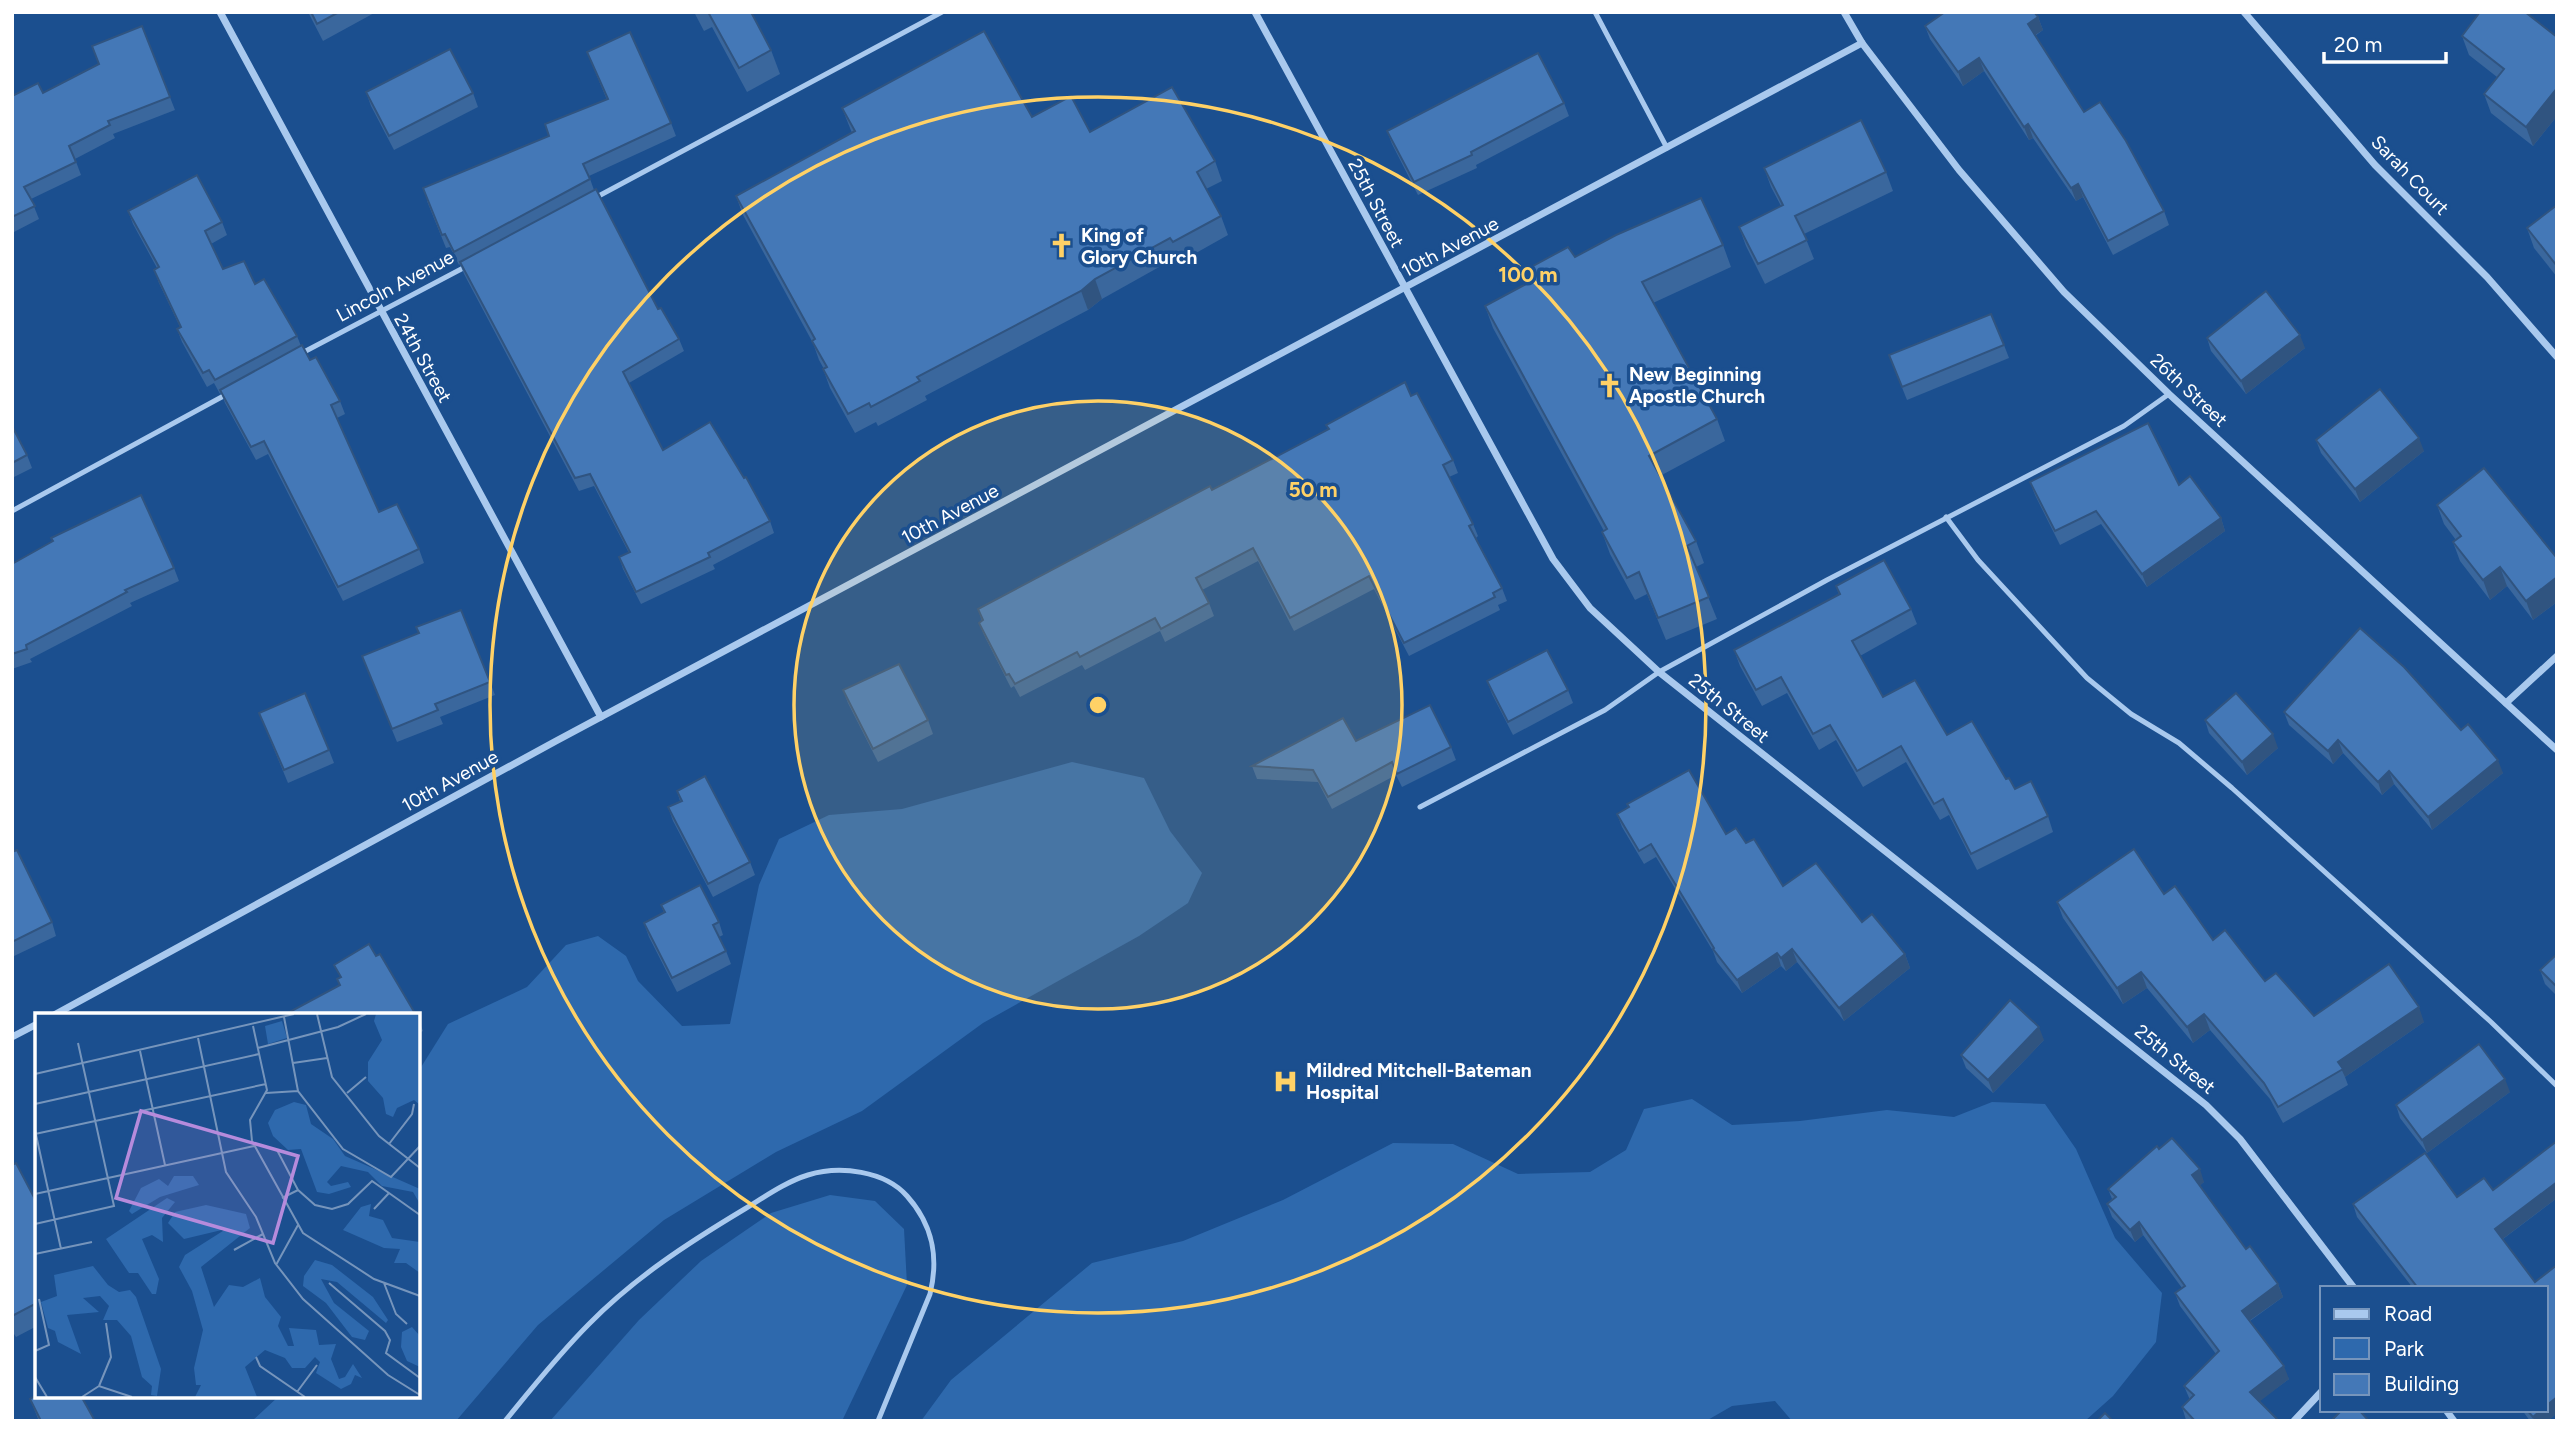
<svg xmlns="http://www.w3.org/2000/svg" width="2569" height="1433" font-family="Figtree,sans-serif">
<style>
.green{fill:#2e69ad}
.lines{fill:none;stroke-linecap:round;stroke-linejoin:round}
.service{stroke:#a9c9ee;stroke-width:5}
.minor{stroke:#a9c9ee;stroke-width:7}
.wall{fill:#3a679d}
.shaded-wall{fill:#305480}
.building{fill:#4478b7;stroke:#305480;stroke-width:2}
.ring{fill:none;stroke:#ffd166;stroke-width:3.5}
.labels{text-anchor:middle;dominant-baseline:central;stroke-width:7;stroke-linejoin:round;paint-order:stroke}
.street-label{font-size:19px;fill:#fff;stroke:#1b4f8f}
.poi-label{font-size:19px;font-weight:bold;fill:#fff;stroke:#1b4f8f;text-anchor:start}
.inset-road{fill:none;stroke:#7695bc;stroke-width:2}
.view{fill:#b68bdc;fill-opacity:0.15;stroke:#b68bdc;stroke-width:3.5}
.inset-edge{fill:none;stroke:#fff;stroke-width:3.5}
.centre{fill:#ffd166;stroke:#1b4f8f;stroke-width:3.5}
.ring-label{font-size:21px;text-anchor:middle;font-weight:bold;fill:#ffd166;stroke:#1b4f8f;stroke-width:7;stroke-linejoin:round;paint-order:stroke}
</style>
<rect width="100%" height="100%" fill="#1b4f8f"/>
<!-- green -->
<g class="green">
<polygon points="1072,762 1144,778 1170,831 1202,873 1188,903 1139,936 983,1023 862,1111 776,1152 664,1220 538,1325 456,1421 252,1421 279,1396 418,1396 418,1072 448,1024 527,987 566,945 598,936 626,956 638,981 682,1026 730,1024 759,885 779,839 829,815 902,809"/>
<polygon points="1692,1099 1732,1125 1800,1121 1887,1110 1954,1117 1992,1102 2045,1104 2076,1149 2115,1238 2162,1293 2156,1342 2113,1396 2085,1421 1792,1421 1775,1401 1732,1406 1706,1421 921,1421 951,1380 1092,1263 1183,1241 1283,1200 1393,1143 1453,1144 1518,1174 1590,1172 1626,1150 1644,1109"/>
<polygon points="830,1195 875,1201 904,1229 907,1285 842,1421 550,1421 639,1320 701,1261 771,1213"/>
</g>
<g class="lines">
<!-- service -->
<g class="service">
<polyline points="1595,12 1667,148"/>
<polyline points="593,199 942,12"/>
<polyline points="302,353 467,266"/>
<polyline points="12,511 229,393"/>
<polyline points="1946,517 1978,560 2087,678 2131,714 2179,743 2232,788 2491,1022 2557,1086"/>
<polyline points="1420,807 1605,710 1659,672 1827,580 2124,426 2169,394"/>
<path d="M505,1421c27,-33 54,-67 84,-97 45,-46 99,-81 154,-114 20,-12 42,-28 65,-35 32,-10 77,-4 99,21 26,29 32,61 23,98l-52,127"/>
</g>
<!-- minor -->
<g class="minor">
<polyline points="220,12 601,717"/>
<polyline points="1255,12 1553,559 1590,608 1659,672 2206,1105 2240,1139 2354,1288"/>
<polyline points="1844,12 1862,43 1959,170 2064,292 2169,394 2557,750"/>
<polyline points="2244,12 2375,165 2487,277 2557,357"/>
<polyline points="2506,703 2557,656"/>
<polyline points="54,1015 556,741 1862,43"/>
<polyline points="12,1037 37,1024"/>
<polyline points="2446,1410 2454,1421"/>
<polyline points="2294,1421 2322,1391"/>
</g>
</g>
<!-- wall -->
<g class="wall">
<polygon points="308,12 376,12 323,41"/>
<polygon points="694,12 751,12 771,50 780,74 747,92 712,27 704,31"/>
<polygon points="2038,17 2043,30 2035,36 2084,112 2164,211 2169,225 2113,255 2083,197 2076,201 2033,138 2029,140 1984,71 1963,86 1930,39 1925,26"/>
<polygon points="142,26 175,110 113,134 115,138 75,159 81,175 31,199 39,219 12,233 12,96 43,93 98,64"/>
<polygon points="2462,36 2557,37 2557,116 2533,146 2491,113 2484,94 2497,77 2469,55"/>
<polygon points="587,52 671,123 676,136 589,176 594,190 658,309 679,339 684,351 629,383 663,450 770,521 774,533 713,565 715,569 641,604 623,569 619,557 629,553 594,486 579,491 464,274 460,264 459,265 450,247 446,248 427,201 549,136 607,100"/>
<polygon points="366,92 473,93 478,107 394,150 371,106"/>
<polygon points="1564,103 1569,116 1476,165 1477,168 1418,195 1392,144 1387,131"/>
<polygon points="842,108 1032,117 1215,161 1222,181 1206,189 1221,216 1228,235 1180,262 1177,257 1102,299 1088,310 925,396 927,400 878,426 876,422 855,433 830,388 823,369 824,369 819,360 813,343 743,215 736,196 852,133"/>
<polygon points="1764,168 1886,172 1893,191 1804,234 1814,259 1765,284 1746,246 1739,227 1781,206 1771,187"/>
<polygon points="2557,205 2557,277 2534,248 2527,228"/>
<polygon points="128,211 222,222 227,235 211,244 223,269 255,284 297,336 301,346 340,401 345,414 337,418 379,512 419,549 424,563 343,601 268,454 256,460 225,403 221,393 220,394 214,383 207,387 182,342 177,329 180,327 159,283 154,270 157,268 133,224"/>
<polygon points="1723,245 1731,267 1653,303 1717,419 1725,441 1660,476 1696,541 1704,563 1696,567 1717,619 1666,640 1647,594 1635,600 1610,554 1602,532 1604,531 1493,328 1485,306 1524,285 1520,273 1575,257"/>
<polygon points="2207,338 2305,348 2246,394 2211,351"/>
<polygon points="2004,345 2009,358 1907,400 1889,355"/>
<polygon points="1411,396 1453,460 1458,473 1449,477 1473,524 1478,536 1476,538 1502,588 1507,601 1498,605 1500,610 1409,656 1374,589 1294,631 1258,561 1202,590 1209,603 1214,616 1165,642 1160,631 1085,670 1082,665 1020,697 1014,686 1011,688 984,635 979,623 982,621 978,609 1212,490 1328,429 1326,425"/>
<polygon points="12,426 27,455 32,468 12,478"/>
<polygon points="2316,440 2424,451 2360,502 2321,453"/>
<polygon points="2030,482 2179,485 2221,518 2225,531 2147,587 2101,524 2060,545 2035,495"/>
<polygon points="2437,505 2557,558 2557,602 2533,620 2507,586 2490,600 2460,561 2453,542 2456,540 2444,524"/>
<polygon points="12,564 174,568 179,581 130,603 132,606 30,659 32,662 12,669"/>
<polygon points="1836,586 1911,609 1917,624 1860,656 1883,697 1947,735 2006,779 2015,789 2048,816 2053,832 1977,870 1949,815 1940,820 1906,762 1863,787 1836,740 1819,750 1787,693 1762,706 1740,666 1734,650 1839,595"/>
<polygon points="419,633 490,682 495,695 440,717 443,724 397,742 367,669"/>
<polygon points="1487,681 1568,690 1573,703 1513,735 1492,694"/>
<polygon points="843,690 928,720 933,734 878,762 848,703"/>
<polygon points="2284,712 2461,730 2503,773 2432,830 2394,784 2382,795 2343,753 2333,764 2289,725"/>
<polygon points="259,713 329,750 334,763 288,783"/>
<polygon points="2205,720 2278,748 2247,775 2209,733"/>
<polygon points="1356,741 1451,747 1456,760 1402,787 1396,775 1332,809 1318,782 1257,779 1252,766"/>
<polygon points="677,791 750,862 755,875 713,897 673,821 668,807 680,801"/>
<polygon points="1627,804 1726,834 1746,843 1783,886 1862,922 1905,954 1910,968 1844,1021 1797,962 1786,971 1781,966 1742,993 1717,962 1713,951 1656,857 1644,864 1622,827 1617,814 1628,807"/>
<polygon points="12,852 52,922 56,936 12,957"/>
<polygon points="2164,894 2213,940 2265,981 2314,1016 2424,1022 2345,1077 2348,1085 2283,1123 2270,1099 2210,1030 2193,1043 2147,988 2123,1004 2063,918 2057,902"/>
<polygon points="661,905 719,922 723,935 719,937 726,951 731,964 677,992 649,937 644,923 664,913"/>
<polygon points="2557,954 2557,996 2545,984 2540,970"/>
<polygon points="418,1018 423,1031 418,1034"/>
<polygon points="2044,1040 1993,1093 1966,1068 1961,1055"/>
<polygon points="2510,1092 2427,1153 2400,1118 2396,1105"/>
<polygon points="2557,1141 2557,1198 2503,1239 2535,1282 2557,1265 2557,1413 2548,1421 2530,1421 2522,1410 2546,1410 2546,1288 2413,1288 2357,1217 2353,1204 2457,1197 2493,1190"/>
<polygon points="2159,1149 2204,1182 2199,1186 2246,1249 2278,1284 2283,1297 2250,1321 2289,1379 2259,1401 2279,1421 2186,1420 2182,1407 2190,1400 2184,1386 2216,1354 2180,1306 2175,1293 2182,1288 2143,1235 2135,1242 2112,1217 2107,1204 2112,1199 2108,1189"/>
<polygon points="12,1165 37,1203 37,1326 16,1337 12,1331"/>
<polygon points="30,1399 95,1421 39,1421"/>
</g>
<!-- shaded-wall -->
<g class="shaded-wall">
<polygon points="2038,17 2043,30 2032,37 2028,24"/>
<polygon points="1979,58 1984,71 1963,86 1958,72"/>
<polygon points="2557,88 2557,116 2533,146 2526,127"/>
<polygon points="2028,124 2033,138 2029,140 2024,127"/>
<polygon points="2078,184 2083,197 2076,201 2071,188"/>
<polygon points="1095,279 1102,299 1088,310 1081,291"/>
<polygon points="2300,335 2305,348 2246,394 2241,381"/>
<polygon points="2419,438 2424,451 2360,502 2355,489"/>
<polygon points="2221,518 2225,531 2147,587 2142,574"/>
<polygon points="2500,567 2507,586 2490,600 2483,580"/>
<polygon points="2557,577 2557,602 2533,620 2526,601"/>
<polygon points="2273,734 2278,748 2247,775 2242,762"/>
<polygon points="2338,740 2343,753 2333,764 2328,751"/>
<polygon points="2498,760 2503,773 2432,830 2428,817"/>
<polygon points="2389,771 2394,784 2382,795 2378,782"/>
<polygon points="1792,949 1797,962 1786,971 1781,958"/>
<polygon points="1777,953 1781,966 1742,993 1737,980"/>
<polygon points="1905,954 1910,968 1844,1021 1839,1008"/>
<polygon points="2141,972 2147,988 2123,1004 2117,988"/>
<polygon points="2419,1007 2424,1022 2345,1077 2338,1062"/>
<polygon points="2204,1014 2210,1030 2193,1043 2187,1027"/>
<polygon points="2039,1027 2044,1040 1993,1093 1988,1080"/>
<polygon points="2505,1079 2510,1092 2427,1153 2422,1140"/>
<polygon points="2200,1169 2204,1182 2197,1188 2192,1175"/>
<polygon points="2557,1182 2557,1198 2500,1241 2495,1229"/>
<polygon points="2139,1222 2143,1235 2135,1242 2130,1230"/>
<polygon points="2278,1284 2283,1297 2246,1323 2242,1311"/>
<polygon points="2284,1366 2289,1379 2255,1405 2250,1392"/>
<polygon points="2557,1397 2557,1413 2548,1421 2534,1421 2533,1417 2541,1410 2546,1410 2546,1406"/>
</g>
<!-- building -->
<g class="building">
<polygon points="311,12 339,12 317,24"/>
<polygon points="708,12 751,12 771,50 739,68"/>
<polygon points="1945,12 2034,12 2038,17 2028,24 2084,112 2100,102 2126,141 2164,211 2108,241 2078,184 2071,188 2028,124 2024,127 1979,58 1958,72 1925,26"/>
<polygon points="2480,12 2525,12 2557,37 2557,88 2526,127 2484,94 2504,69 2462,36"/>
<polygon points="142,26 170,97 108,121 110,125 69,146 76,162 24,187 35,206 12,217 12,96 38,83 43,93 99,64 92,46"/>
<polygon points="984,31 1032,117 1071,96 1090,132 1172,87 1215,161 1197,172 1221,216 1173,242 1170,238 1095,279 1081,291 917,377 920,381 871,407 869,403 848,414 823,369 827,367 812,341 815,339 736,196 855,131 842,108"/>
<polygon points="630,32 671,123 583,164 590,179 454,252 445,234 442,235 423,188 549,136 545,124 608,99 587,52"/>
<polygon points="450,49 473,93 389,136 366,92"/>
<polygon points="1538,53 1564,103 1471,152 1472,155 1414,182 1387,131"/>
<polygon points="1861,120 1886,172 1795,216 1807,240 1758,264 1739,227 1783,205 1764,168"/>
<polygon points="197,175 222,222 205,231 223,269 244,261 255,284 264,279 297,336 215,380 209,370 203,373 177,329 181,327 154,270 159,267 128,211"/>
<polygon points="596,189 658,309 661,308 679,339 623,372 663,450 710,422 744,478 746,477 770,521 708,553 710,557 636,592 619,557 630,552 590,474 575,478 460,262"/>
<polygon points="1701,198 1723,245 1642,282 1717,419 1649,456 1696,541 1687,546 1709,597 1658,618 1639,572 1627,578 1602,532 1607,529 1485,306 1526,284 1520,273 1568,247 1575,257 1616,235"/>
<polygon points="2557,205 2557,266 2527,228"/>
<polygon points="2266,291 2300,335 2241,381 2207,338"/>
<polygon points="1991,314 2004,345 1902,387 1889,355"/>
<polygon points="302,345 310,360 316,357 340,401 331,405 379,512 397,504 419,549 338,587 264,441 251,447 220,390"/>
<polygon points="1405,382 1411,396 1417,393 1453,460 1443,465 1473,524 1469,526 1502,588 1493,593 1495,597 1404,643 1369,576 1290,618 1253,548 1196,578 1209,603 1161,629 1155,618 1080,657 1077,652 1015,684 1009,674 1006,675 979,623 983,620 978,609 1210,486 1212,490 1329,429 1326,425"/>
<polygon points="2380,389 2419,438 2355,489 2316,440"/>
<polygon points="2148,423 2179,485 2190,476 2221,518 2142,574 2096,511 2055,531 2030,482"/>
<polygon points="12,426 27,455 12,463"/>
<polygon points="2484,468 2557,558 2557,577 2526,601 2500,567 2483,580 2453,542 2461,536 2437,505"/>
<polygon points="141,495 174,568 125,590 127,592 26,645 27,649 12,654 12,564 53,541 51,538"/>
<polygon points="1884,560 1911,609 1852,641 1883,697 1915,680 1947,735 1972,721 2006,779 2009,778 2015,789 2031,781 2048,816 1971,854 1943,799 1934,804 1901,746 1857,771 1830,725 1813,734 1781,677 1756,690 1734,650 1840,594 1836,586"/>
<polygon points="461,610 490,682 435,704 438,710 392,729 362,656 419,633 416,627"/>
<polygon points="2360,628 2404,667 2461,730 2468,724 2498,760 2428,817 2389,771 2378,782 2338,740 2328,751 2284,712"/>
<polygon points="1547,650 1568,690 1508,722 1487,681"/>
<polygon points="899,664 928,720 873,749 843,690"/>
<polygon points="305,693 329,750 284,770 259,713"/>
<polygon points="2236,693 2273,734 2242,762 2205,720"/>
<polygon points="1430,705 1451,747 1397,774 1392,762 1328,797 1313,770 1252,766 1343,718 1356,741"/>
<polygon points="1689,770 1726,834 1736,828 1746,843 1754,839 1783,886 1816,863 1862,922 1872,914 1905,954 1839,1008 1792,949 1781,958 1777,953 1737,980 1713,949 1714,948 1651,844 1639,851 1617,814 1629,807 1627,804"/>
<polygon points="705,776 750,862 708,884 668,807 682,801 677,791"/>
<polygon points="2134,849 2164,894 2175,886 2213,940 2225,930 2265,981 2276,973 2314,1016 2389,964 2419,1007 2338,1062 2343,1069 2278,1107 2264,1083 2204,1014 2187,1027 2141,972 2117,988 2057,902"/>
<polygon points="17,850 52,922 12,942 12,852"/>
<polygon points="700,885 719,922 713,925 726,951 672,978 644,923 665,912 661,905"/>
<polygon points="369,944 376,956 380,954 416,1015 284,1015 340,985 337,979 341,977 334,965"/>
<polygon points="2557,954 2557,987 2540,970"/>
<polygon points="2010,1000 2039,1027 1988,1080 1961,1055"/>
<polygon points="2479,1044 2505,1079 2422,1140 2396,1105"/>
<polygon points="2172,1138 2200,1169 2192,1175 2246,1249 2250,1246 2278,1284 2242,1311 2284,1366 2250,1392 2279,1421 2195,1421 2182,1407 2194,1395 2184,1386 2219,1351 2175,1293 2185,1286 2139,1222 2130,1230 2107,1204 2116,1197 2108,1189 2157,1146 2159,1149"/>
<polygon points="2557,1141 2557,1182 2495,1229 2535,1282 2557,1265 2557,1397 2546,1406 2546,1288 2418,1288 2353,1204 2425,1153 2457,1197 2484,1178 2493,1190"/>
<polygon points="16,1163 37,1203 37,1303 12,1316 12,1165"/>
<polygon points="37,1395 37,1396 81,1396 95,1421 41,1421 30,1399"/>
<polygon points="2342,1410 2359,1410 2369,1421 2331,1421"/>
<polygon points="2527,1410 2541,1410 2533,1417"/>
<polygon points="2105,1413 2113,1421 2097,1421"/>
</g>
<!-- distance rings -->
<circle cx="1098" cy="705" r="304" fill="#ffd166" fill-opacity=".12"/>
<g class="ring">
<circle cx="1098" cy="705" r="304"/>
<circle cx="1098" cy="705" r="608"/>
</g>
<!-- icons -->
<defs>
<symbol id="church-bare" viewBox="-9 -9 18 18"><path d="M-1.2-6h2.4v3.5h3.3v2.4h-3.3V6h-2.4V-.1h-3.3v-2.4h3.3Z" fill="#ffd166" stroke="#1b4f8f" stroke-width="2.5" paint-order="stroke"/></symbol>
<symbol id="hospital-bare" viewBox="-9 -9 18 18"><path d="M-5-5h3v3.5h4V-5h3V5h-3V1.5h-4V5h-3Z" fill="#ffd166" stroke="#1b4f8f" stroke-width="2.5" paint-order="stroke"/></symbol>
</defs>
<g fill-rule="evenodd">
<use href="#church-bare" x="1044" y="228" width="35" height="35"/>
<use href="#church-bare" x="1592" y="368" width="35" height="35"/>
<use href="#hospital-bare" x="1268" y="1064" width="35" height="35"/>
</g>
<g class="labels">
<!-- street labels -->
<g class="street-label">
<text transform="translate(2410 175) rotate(46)">Sarah Court</text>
<text transform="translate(1376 203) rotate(62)">25th Street</text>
<text transform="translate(1450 247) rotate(-28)">10th Avenue</text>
<text transform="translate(395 286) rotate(-28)">Lincoln Avenue</text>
<text transform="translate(423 358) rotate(61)">24th Street</text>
<text transform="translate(2189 390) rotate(43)">26th Street</text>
<text transform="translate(950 514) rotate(-28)">10th Avenue</text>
<text transform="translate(1729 708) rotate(39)">25th Street</text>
<text transform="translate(450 781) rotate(-29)">10th Avenue</text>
<text transform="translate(2175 1059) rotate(39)">25th Street</text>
</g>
<!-- poi labels -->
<g class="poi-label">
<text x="1081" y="235">King of<tspan x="1081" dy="22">Glory Church</tspan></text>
<text x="1629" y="374">New Beginning<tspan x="1629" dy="22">Apostle Church</tspan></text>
<text x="1306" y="1070">Mildred Mitchell-Bateman<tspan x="1306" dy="22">Hospital</tspan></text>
</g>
</g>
<!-- overview -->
<g transform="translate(35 1013)">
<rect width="385" height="385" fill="#1b4f8f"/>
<path d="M341,1h44v91l-6,-5 -17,8 -4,9 -7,-3 -3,-16 -15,-17v-19l14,-22 -8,-19zM247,8l5,17 -19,6 -3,-18zM259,89l12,3 5,19 22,15 12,17 75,33v15l-7,-12 -31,-6 -14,-14 -27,-6 -14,16 4,4 17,-4 3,5 -22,7 -12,-2 -16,-43 -13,1 -15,-14 -5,-13 7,-13zM139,163h19l6,9 -39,12 -28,17 -3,-3 12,-23 18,-9 9,7zM132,185l8,4 -13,16 1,24 -11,-7 -10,4 17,40 -3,15h-4l-14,-21h-9l-23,-34zM336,191l-2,12 14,4 9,18 28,4v31l-14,-10h-12l6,-14 -16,-1 -41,-18 18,-23zM171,192l40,9 4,14 -49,39 13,40 15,-22 14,2 17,-9 5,19 16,20 -3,9 10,20h6l-5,-18 27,2 3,15 17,-1 -5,15 8,20 6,-2 8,-13 9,14 -7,-3 -4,9 -10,5 -25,-16 4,-11 -5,-5 -10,11h-13l-7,-10 -20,-8 -20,17 12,30h-62l6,-12h-5l-2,-17 9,-38 -11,-39 -13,-24 6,-12 41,-26 -42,10 -16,-16 7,-11zM280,247l17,5 41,32 15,23 -2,3 -49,-41 -16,-3 13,24 35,28 -4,9 -13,-3 -26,-34 -23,-17 1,-10zM58,253l15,19 11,7 11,-2 6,7 25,72 -4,27 -6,-1 1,-9 -10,-9 -11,-41 -14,-16h-14l6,-14 -9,-10 -17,2 16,14 -32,3 14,39 -23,-12 -3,-11 -7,-3 -7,-26 16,-6 -3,-21zM377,314l8,9v31l-13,-6 -6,-14 1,-15z" fill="#2e69ad"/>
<path class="inset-road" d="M282,1l15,63 47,59 41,32M249,4l14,74 45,58 48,28 29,-31M218,13l14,64 -17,30 2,21 51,92 71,46 46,17M163,25l28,134 30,45 19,46 28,36 85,76 32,20M223,35l80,-21 28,-13M105,38l25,114M258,50l34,-5M0,61l259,-60M231,80l32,-2M312,80l19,-16M0,91l224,-50M0,117l26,119M0,121l231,-50M354,131l23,-30 2,-10M242,137l21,40M0,181l219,-48M247,185l16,-8 17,15 17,4 16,-5 24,-23 48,34M339,196l15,-16M0,211l79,-18 -36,-163M199,237l29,-16M0,241l57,-12M241,252l22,-40M294,270l56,48 5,9 -4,13 34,25M349,270l12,31 11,10M0,338l14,-6 -10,-46M221,344l4,9 45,31M0,364l12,20M64,373l12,-29 -5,-34M262,379l20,-27M47,384l17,-11 33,11"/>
<path class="view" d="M106,98l157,45 -25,87 -157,-45z"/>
<rect width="385" height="385" class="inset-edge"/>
</g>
<circle cx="1098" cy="705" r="10" class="centre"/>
<g class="ring-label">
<text x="1528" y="282">100 m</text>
<text x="1313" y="497">50 m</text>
</g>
<!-- border -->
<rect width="2569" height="1433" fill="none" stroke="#ffffff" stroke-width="28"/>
<!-- legend -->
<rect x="2320" y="1286" width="228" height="126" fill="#1b4f8f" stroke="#7695bc" stroke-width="2"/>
<rect x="2334" y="1309" width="35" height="10" fill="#a9c9ee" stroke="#7695bc" stroke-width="2"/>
<text x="2384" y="1321" font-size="21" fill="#ffffff">Road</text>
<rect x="2334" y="1338" width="35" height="21" fill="#2e69ad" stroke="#7695bc" stroke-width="2"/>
<text x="2384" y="1356" font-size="21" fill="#ffffff">Park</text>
<rect x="2334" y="1374" width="35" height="21" fill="#4478b7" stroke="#7695bc" stroke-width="2"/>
<text x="2384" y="1391" font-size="21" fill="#ffffff">Building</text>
<!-- scale -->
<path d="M2324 52v10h122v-10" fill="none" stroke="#ffffff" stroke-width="3.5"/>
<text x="2334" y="52" font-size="21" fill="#ffffff" stroke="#1b4f8f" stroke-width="5" paint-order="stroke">20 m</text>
</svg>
